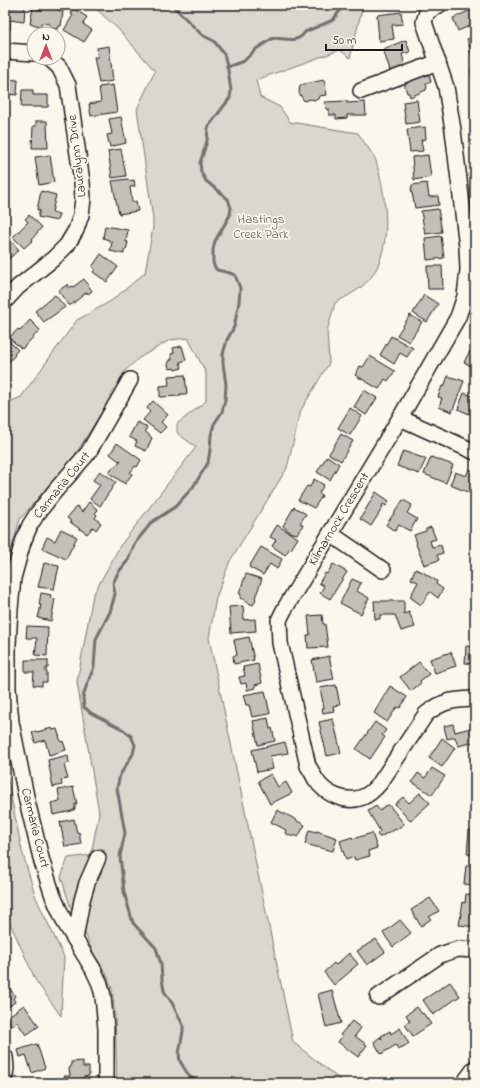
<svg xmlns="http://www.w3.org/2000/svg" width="480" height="1088" font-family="'Indie Flower',sans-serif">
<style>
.green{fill:#dad7ce;stroke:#7b7a75}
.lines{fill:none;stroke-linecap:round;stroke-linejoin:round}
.stream{stroke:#74726e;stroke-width:3}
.building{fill:#c3c0b8;stroke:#1c1c1c}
.minor-casing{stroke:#1c1c1c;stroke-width:18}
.minor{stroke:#fbf7ec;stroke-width:15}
.labels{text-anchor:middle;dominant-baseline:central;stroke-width:3.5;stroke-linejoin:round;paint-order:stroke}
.street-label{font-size:13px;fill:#1c1c1c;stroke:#fbf7ec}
.park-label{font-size:13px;fill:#555451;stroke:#fbf7ec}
</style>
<rect width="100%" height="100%" fill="#fbf7ec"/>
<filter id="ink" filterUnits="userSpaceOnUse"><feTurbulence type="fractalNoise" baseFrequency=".025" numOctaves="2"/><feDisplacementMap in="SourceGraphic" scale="8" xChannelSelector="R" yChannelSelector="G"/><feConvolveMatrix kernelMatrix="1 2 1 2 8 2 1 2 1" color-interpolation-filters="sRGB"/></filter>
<g filter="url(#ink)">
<!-- green -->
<g class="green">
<path d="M92,5h271l-13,53 -10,-8 -84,30 4,17 20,10 10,15 68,11c5,8 12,17 17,25 2,5 3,12 5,18 7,31 11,72 -8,100 -8,12 -25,20 -37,27l-8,28 2,32 -28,47 -14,58 -57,93 -14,37 -7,40 84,404 51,41h-227l-2,-67 -3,-27 -6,-16 -13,-20 -10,-25v-16l21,-53 1,-6 -2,-4h-5l-5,4 -20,62 -12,-38 7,-19 23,-3 8,-42 -22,-131 16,-87 27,-49 76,-99 -19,-14v-9l29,-23v-28l-18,-35 -18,2 -31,18 -15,14 -11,22 -38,61 -55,64 -15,53v-168l16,-7 56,-77 34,-19 34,-28 8,-46v-8l-16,-110 18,-38 -37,-42z"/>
<polygon points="5,766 22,851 36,898 64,957 61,1016 36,981 5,912"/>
</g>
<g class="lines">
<!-- stream -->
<g class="stream">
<polyline points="172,5 202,35 214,41 224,54 228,70 231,91 230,98 208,127 207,141 200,163 201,172 206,181 228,199 231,208 230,215 215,241 213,250 213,262 214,266 217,270 230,273 235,275 240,288 239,302 234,327 227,340 223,354 223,363 226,385 225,400 222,412 214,424 211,435 210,450 208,463 193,487 175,507 152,522 135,543 128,560 118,573 113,583 115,594 110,612 96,639 94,667 86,687 83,697 84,707 91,713 122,729 131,736 135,745 133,754 120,775 117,788 125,833 120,856 124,892 133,923 156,948 161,964 162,979 164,991 172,1003 183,1025 183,1031 179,1054 180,1061 184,1068 190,1077 199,1083"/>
<path d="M227,67l17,-6 12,-12 17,-11c11,0 25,6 32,-6l28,-12 11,-15"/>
</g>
</g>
<!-- building -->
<g class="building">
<polygon points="5,5 7,5 7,7 17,7 17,5 25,5 24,22 10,20 10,30 5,30"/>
<polygon points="47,5 59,7 59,11 63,11 61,26 59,26 58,29 50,28 50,24 41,23 41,26 30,24 33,8 42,10 43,8 47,8"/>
<polygon points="74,9 87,17 83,24 92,30 84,42 64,30 73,15 71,14"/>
<polygon points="473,9 475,9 475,27 474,24 458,31 453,18"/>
<polygon points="401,12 403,24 392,25 394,39 379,41 377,15"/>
<polygon points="475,36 475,59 473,59 467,39"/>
<polygon points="406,40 410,52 402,54 405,66 390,71 383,49"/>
<polygon points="109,46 113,81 99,83 94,57 98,57 97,48"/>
<polygon points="475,69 475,92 471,70"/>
<polygon points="428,71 431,82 426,84 427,87 426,90 410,97 409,93 407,93 403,79"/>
<polygon points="5,79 18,80 17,95 5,94"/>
<polygon points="324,80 327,95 319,96 318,99 314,100 311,99 304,101 299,93 300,85"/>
<polygon points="113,85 117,112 91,116 89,104 101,102 99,87"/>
<polygon points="22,90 33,90 33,95 48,95 48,107 21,107"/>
<polygon points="417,100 420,122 406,124 403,102"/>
<polygon points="347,101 347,103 365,102 366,115 347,115 347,118 336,119 336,115 329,115 329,109 326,109 325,102"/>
<polygon points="121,117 126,143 110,147 107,135 112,134 109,119"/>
<polygon points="36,121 47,121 48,148 32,148 33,126 36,126"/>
<polygon points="425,127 426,139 421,140 423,151 410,152 407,129"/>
<polygon points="121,149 126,176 112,178 108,151"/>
<polygon points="50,155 54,182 39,185 35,157"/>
<polygon points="428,155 431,177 414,180 412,157"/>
<polygon points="128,179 129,181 134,180 135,186 130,187 132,202 136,201 138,211 119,214 112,181"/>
<polygon points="427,183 429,197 438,196 439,205 415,208 411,188 412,188 412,185"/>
<polygon points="41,191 56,195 52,212 59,214 57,221 38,217 40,210 37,210"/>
<polygon points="438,209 442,232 425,234 421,211"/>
<polygon points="29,215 42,227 32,239 33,240 24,248 13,237 28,222 25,219"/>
<polygon points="105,226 128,230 126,242 128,242 126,250 124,250 124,254 110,251 112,242 109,241 109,240 103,238"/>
<polygon points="6,235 19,250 5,262 5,236"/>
<polygon points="441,236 444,258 427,260 425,238"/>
<polygon points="101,254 118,267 107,282 93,272 95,269 92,267"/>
<polygon points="427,266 442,266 443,289 428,289"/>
<polygon points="84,279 92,291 88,294 87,292 71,305 69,305 58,291 68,284 69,288 72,286 73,287"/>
<polygon points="55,295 65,307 44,322 35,311"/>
<polygon points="424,295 438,304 427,322 413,313"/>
<polygon points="410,315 422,322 409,342 397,335"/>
<polygon points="30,320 40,330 22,349 9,338 18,329 20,331"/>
<polygon points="391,336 413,348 407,357 400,353 394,364 380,355"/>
<polygon points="8,340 18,350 14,354 15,355 5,366 5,343"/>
<polygon points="182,346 186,360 180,362 182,368 175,370 174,368 171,369 169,368 168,364 170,360 172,360 171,354 174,353 173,348"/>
<polygon points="475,346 475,369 464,362 470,351 472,352"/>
<polygon points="370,356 395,371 388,381 385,379 379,389 355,375 360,366 363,367"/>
<polygon points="185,375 187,394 180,394 180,396 160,397 160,386 169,385 168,376"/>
<polygon points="448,376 464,381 452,412 439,407 442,398 438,397 442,386 444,387"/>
<polygon points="364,390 377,398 366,415 354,407"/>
<polygon points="464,393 475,397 475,414 469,412 469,414 458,409"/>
<polygon points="153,401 168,415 161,422 166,427 160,433 143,420 150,412 147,408"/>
<polygon points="350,408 362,416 350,435 338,428"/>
<polygon points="137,422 147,427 145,431 152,438 146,451 135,446 137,441 129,437"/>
<polygon points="341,434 353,441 341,461 329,454"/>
<polygon points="117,443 141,460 137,467 135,466 130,473 132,474 125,484 109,473 114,466 115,467 121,460 119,461 110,454"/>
<polygon points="403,451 426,459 419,474 397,466"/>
<polygon points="327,456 339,464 330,480 317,472"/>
<polygon points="431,457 453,465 446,483 424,474"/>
<polygon points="469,469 475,472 475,481 470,493 450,485 455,472 466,476"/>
<polygon points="100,471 116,482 100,506 90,499 100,485 93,480"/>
<polygon points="314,479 324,485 319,493 322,496 314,508 298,500 307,486 310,487"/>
<polygon points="376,492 389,501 386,506 383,504 382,506 383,507 371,526 360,519"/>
<polygon points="403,500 412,505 407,513 417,519 410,531 399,525 395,531 386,525"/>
<polygon points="89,502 98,510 95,513 97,515 95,518 101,523 96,530 93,527 87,534 70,522 71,521 67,518 77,506 82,512"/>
<polygon points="294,507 306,514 300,523 303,525 297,534 290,532 283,526"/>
<polygon points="277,525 298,538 291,549 290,548 285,555 272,546 276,540 270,537"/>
<polygon points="431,527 436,539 430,541 432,547 441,545 443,553 437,555 439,560 424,565 416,544 417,543 414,535 426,531 426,529"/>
<polygon points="61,529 77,537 66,559 42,548 47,537 55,541"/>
<polygon points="261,547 282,559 277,569 270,564 263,575 249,567"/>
<polygon points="44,563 59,566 54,589 38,587"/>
<polygon points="333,564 347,572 330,599 320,593 324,586 319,583 325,573 327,574"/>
<polygon points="415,569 425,573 425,574 437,581 436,584 443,589 438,598 430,592 421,605 410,597 418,582 411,579"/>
<polygon points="246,574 262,579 255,598 256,599 253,605 244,601 245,600 240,598 241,594 239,593"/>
<polygon points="352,579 361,583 357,591 369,598 361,614 340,603"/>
<polygon points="41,593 51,595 50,598 55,599 51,621 38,618 41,605 39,605"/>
<polygon points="374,601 404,601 404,614 409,612 415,627 401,631 395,615 380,615 380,619 375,619"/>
<polygon points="243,606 244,620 255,619 256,631 231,633 229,607"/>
<polygon points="322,615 323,624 325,624 328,647 308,648 307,635 310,635 308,616"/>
<polygon points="27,626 48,627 47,656 35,655 37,638 26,638"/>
<polygon points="249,637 254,660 234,664 233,656 237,655 234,640"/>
<polygon points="466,646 475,647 475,664 465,663"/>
<polygon points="451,652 456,666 435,673 430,659"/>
<polygon points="329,656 334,679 316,682 312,660"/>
<polygon points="25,660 48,660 48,668 46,668 46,672 47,672 47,682 42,682 42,686 33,685 34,672 25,672"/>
<polygon points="419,662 429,674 420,681 421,683 411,691 400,677"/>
<polygon points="258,664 262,683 255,685 255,688 247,690 246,683 241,684 239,677 245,676 243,667"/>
<polygon points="336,685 340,705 333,706 334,711 323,713 322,708 324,708 320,688"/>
<polygon points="390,686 407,697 400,708 397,707 387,722 374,713"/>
<polygon points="265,691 270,714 252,717 249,705 246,705 243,695"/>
<polygon points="268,718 270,729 272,728 275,741 258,745 253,721"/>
<polygon points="333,719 341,753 327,756 319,722"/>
<polygon points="375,722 386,730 382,735 385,737 370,759 356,749"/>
<polygon points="453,724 455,732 475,727 475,742 458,746 455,737 447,739 444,726"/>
<polygon points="52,728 52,730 57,729 61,742 63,741 66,750 49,755 45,740 35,743 32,732 36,731 37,732"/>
<polygon points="442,738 455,748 442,767 429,758"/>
<polygon points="285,742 288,753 270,756 273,769 257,772 252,750"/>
<polygon points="68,755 69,763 64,765 68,779 61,780 62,785 53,787 48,760"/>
<polygon points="432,768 445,776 432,795 412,782 418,773 425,778"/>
<polygon points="271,774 278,787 286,782 292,793 270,804 258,781"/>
<polygon points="73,787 77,804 75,804 75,809 72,811 53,815 51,803 60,801 58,790"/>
<polygon points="420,793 430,803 410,821 395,804 403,797 409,803"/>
<polygon points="389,805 404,824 397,829 396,828 393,831 391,831 380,837 379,837 377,834 380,831 368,811 376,806 380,811 384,806"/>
<polygon points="277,810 297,820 297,821 305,825 298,837 294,835 293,837 285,833 286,830 271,822"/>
<polygon points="74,819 77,833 79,832 81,844 65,847 60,822"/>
<polygon points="309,830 317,832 317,831 337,838 333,851 305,844"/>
<polygon points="469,830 475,831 475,855 467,854"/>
<polygon points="372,833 377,848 368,851 370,856 355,860 354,857 346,860 340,841 352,837 353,839"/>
<polygon points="472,861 475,862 475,885 464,884 466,866 471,866"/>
<polygon points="466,894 475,895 475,927 459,925 463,902 465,903"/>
<polygon points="430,898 439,911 429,917 431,919 421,926 411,910"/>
<polygon points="400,920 411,933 393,947 383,933"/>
<polygon points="376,939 385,952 367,965 357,951"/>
<polygon points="349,953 358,964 351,970 352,970 334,985 324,972 334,963 336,965"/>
<polygon points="5,981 15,996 13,998 15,1002 7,1008 5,1005"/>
<polygon points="450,982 460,996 433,1015 423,1000"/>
<polygon points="332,990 341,1023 326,1027 318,994"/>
<polygon points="24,1005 39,1026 26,1035 17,1022 12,1026 6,1018"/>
<polygon points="417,1007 422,1014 423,1013 431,1024 413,1036 405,1025 410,1021 406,1015"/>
<polygon points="352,1021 361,1028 355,1036 367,1045 358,1057 338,1042 342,1036 340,1035"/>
<polygon points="400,1028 409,1044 398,1049 396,1045 381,1054 374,1042 380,1037 381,1039 382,1038 381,1036 390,1031 391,1034"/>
<polygon points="37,1044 45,1068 32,1073 26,1055 20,1057 18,1050"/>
<polygon points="83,1061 83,1067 89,1067 89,1076 83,1077 83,1083 65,1083 64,1076 70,1076 69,1068 71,1067 71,1062"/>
</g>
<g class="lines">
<defs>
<g id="minor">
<path d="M439,5l-12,7 -3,10 22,65 7,43 14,117 1,23 -3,26 -7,21 -58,101 -116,192 -5,10 1,23 28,123c3,4 5,9 8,14 9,14 30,24 47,17 7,-3 12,-8 17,-14l46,-69c18,-14 27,-14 49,-15"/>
<polyline points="5,51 34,53"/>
<polyline points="361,91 438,62"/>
<polyline points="5,301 18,287 53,259 67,245 76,230 81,215 83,199 82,182 68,85 59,67 49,58"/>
<polyline points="400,418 475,452"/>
<polyline points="331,534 383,570"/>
<polyline points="75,939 82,900 87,883 98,858"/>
<polyline points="378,997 440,955 458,949 475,950"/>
<polyline points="5,1057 6,1068 5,1075"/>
<polyline points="106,1083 106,1029 103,996 100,984 93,969 65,923 53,896 42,862 27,801 11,722 8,689 8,644 10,609 13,578 23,542 30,525 37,514 55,491 88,453 130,380"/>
<polyline points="464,1083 475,1068"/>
</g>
</defs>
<!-- minor casing -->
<use href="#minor" class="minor-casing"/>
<!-- minor -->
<use href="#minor" class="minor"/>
</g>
</g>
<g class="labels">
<!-- street labels -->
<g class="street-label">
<text transform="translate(77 156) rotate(-97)">Lauralynn Drive</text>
<text transform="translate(62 485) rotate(-51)">Carmaria Court</text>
<text transform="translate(339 519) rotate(-59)">Kilmarnock Crescent</text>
<text transform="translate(35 828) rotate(76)">Carmaria Court</text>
</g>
<!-- park labels -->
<g class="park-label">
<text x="261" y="219">Hastings<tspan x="261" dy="15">Creek Park</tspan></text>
</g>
</g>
<!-- margin -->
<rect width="480" height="1088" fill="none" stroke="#fbf7ec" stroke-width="20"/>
<rect x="10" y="10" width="460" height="1068" fill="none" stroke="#1c1c1c" stroke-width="1.5" filter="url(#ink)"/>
<!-- north arrow -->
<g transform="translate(46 46)"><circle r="19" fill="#fbf7ec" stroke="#a29f99"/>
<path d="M0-3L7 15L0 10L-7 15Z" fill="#d1495b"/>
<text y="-6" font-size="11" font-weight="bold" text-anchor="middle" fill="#1c1c1c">N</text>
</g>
<!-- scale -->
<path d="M326 44v6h76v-6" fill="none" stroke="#1c1c1c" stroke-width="2"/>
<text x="332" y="44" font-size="12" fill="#1c1c1c" stroke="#fbf7ec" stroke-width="3" paint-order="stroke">50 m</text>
</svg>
